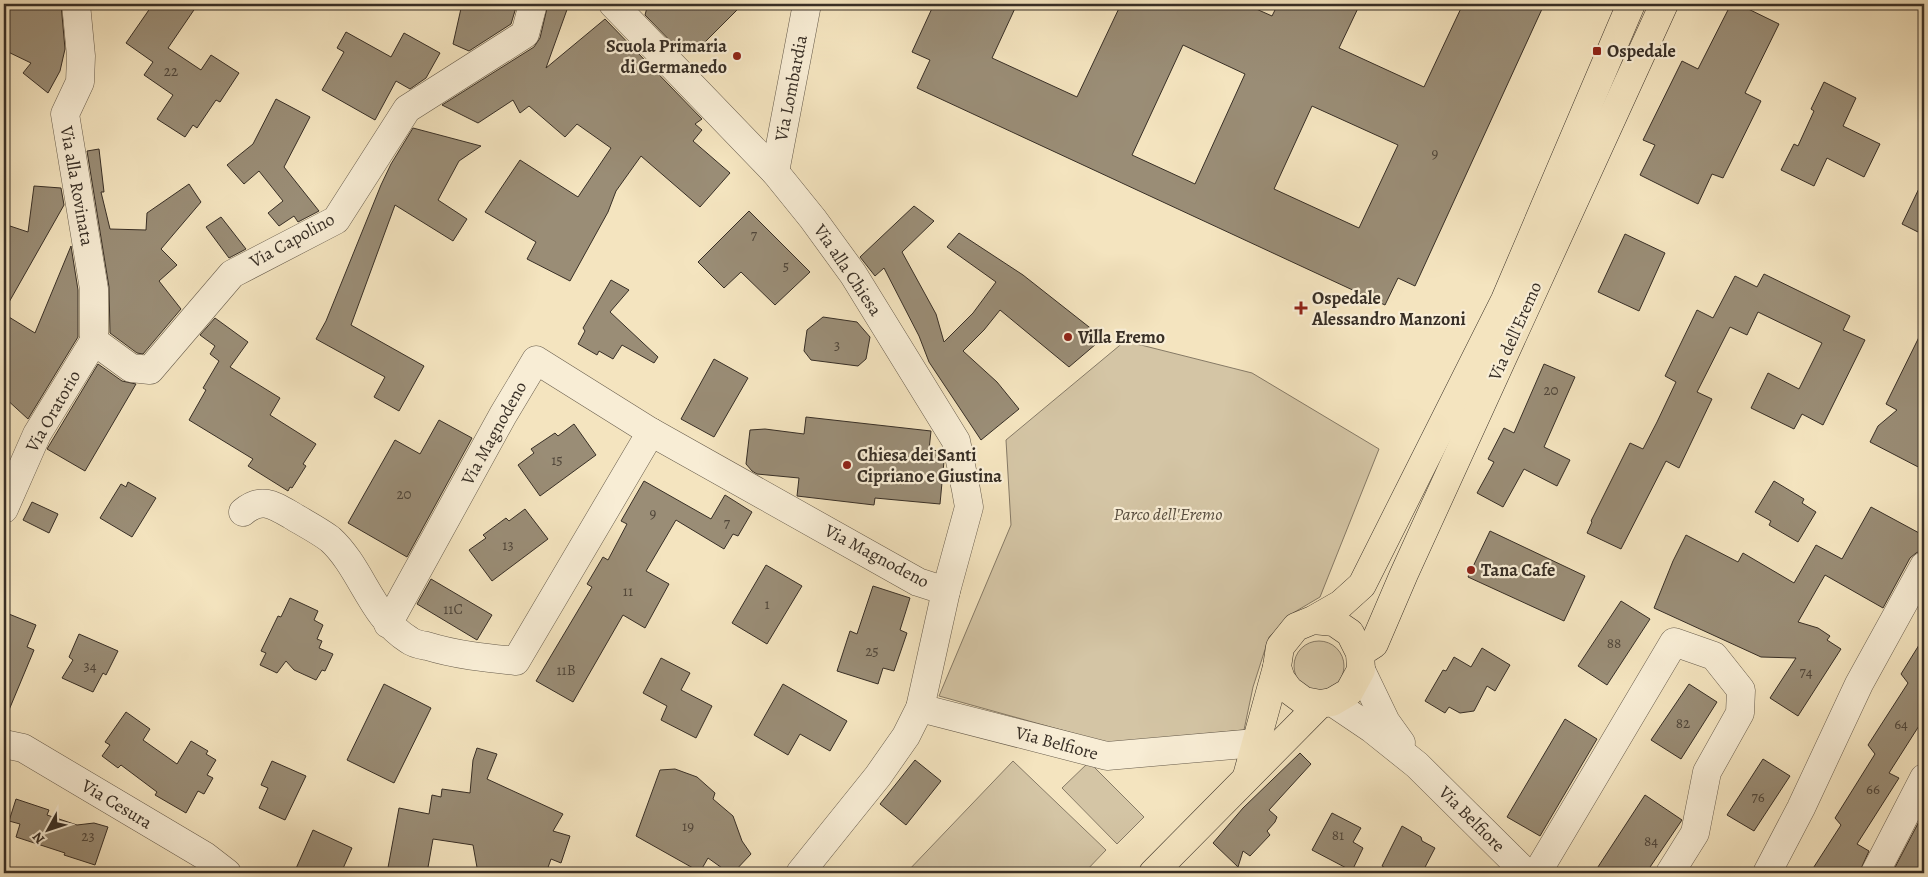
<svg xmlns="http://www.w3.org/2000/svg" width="1928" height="877" font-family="Alegreya,serif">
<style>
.green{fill:#d4c5a5;stroke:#867a66}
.building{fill:#9a8d76;stroke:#382f26;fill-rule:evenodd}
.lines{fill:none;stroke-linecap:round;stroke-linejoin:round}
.minor-casing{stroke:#675c4c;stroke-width:29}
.major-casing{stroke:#382f26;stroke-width:29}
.minor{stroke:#f8edd5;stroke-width:28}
.major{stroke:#f4e4bf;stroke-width:28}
.poi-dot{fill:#8f2418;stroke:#f8edd5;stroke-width:2}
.labels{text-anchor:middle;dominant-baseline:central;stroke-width:4.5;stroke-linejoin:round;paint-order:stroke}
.number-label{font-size:15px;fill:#50463a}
.poi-label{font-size:18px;font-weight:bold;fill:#382f26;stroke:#f8edd5;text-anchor:start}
.street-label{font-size:18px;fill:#382f26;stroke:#f8edd5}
.park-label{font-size:18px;font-style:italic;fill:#574d3f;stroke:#f8edd5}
</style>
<rect width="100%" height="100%" fill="#f4e4bf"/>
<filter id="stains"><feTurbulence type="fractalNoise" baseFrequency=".004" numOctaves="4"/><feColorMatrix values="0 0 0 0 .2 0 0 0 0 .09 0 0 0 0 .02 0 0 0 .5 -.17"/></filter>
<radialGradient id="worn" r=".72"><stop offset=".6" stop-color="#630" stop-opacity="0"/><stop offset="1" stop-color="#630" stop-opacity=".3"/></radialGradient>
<!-- green -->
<g class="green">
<polygon points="1125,341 1252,373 1379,449 1320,597 1293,613 1269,637 1253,687 1244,730 1108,743 939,696 1011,525 1006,440"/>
<circle cx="1319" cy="666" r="25"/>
<polygon points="1013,761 1106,850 1084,873 906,873"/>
<polygon points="1089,762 1144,817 1117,844 1062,788"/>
</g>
<!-- building -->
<g class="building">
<polygon points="4,4 61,4 65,49 60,71 48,93 23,73 31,63 4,50"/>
<polygon points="153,4 198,4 168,48 201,70 211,55 239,73 220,102 216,100 197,128 193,125 185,137 157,119 173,95 144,75 153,62 126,43"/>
<polygon points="462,4 517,4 511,24 469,51 453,44"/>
<polygon points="548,4 569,4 546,68 605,19 702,119 695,124 702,130 693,141 730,173 700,207 641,156 616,191 608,212 570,281 527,259 536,242 485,212 520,160 578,197 611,148 577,124 565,137 529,106 520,113 513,100 478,123 442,105 534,47 540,38"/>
<polygon points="648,4 743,4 695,52 682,53 645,15"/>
<path d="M934,4h83l-25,54 85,39 44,-93h124l27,12 6,-12h82l-21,44 85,39 39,-83h68l11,5 -127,277 -17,-8 -13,27 -468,-217 13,-28 -18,-8zM1183,45l62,29 -50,110 -63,-29zM1312,106l86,39 -39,83 -85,-39z"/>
<polygon points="1731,4 1738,4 1779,24 1745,93 1761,101 1723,178 1712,174 1698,204 1640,175 1655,145 1643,140 1682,61 1698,69"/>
<polygon points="346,32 391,57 404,33 440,53 426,78 410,89 396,81 375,120 322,90 344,52 337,48"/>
<polygon points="1824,82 1856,98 1843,126 1880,144 1864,177 1827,158 1814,186 1781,170 1794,144 1798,146 1814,111 1811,109"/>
<polygon points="276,99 310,117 284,167 319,211 298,222 294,216 279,226 268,213 283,201 259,171 244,184 227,165 253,144"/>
<polygon points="413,128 481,146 459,161 438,200 467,219 453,241 395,205 351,325 424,366 399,411 374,397 385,377 316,339 326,321 381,185 391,164"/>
<polygon points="99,149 104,192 101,192 110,229 146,230 147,213 189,184 201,202 161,249 177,265 159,281 181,309 143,354 137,353 110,333 109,287 87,151"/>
<polygon points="1924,178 1924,235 1902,224"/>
<polygon points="34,186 61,188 64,205 4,311 4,245 10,226 28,232"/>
<polygon points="914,206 934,221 902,252 936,314 944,342 973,313 996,282 947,247 959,233 1023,275 1103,338 1069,367 1000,310 984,330 963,351 997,382 1019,409 981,440 929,362 919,336 884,268 875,276 860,257"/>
<polygon points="749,211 810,272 775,305 741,272 724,288 698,262"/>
<polygon points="221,217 246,249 229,258 206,227"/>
<polygon points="1625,234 1665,253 1639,311 1598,292"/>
<polygon points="71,246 78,290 78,337 28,419 4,397 4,314 35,333"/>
<polygon points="1764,274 1850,316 1843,330 1865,340 1823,425 1802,414 1794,429 1751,408 1768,373 1799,389 1822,343 1758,312 1747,335 1730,327 1697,392 1712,399 1679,468 1666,461 1621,549 1587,533 1592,522 1591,521 1630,443 1643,449 1657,422 1676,382 1665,376 1697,310 1713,318 1735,276 1757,287"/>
<polygon points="611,280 629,290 610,312 658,357 654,363 622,345 613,359 599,351 597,355 578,344 585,331 583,328"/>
<polygon points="823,317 857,322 870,337 866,359 858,366 811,360 804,351 807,330"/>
<polygon points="215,318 248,342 230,367 280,398 270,415 316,444 303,464 306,466 292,488 290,487 288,491 248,466 253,459 189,420 206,390 203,388 219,361 210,354 215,346 200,335"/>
<polygon points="1924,327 1924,470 1870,442 1878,426 1897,410 1886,404"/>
<polygon points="714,359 748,378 714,437 681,419"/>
<polygon points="98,364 122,381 136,384 85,471 47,449"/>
<polygon points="1544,364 1575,377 1544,447 1570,460 1557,486 1524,469 1503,507 1477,493 1494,462 1488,459 1504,428 1514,433"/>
<polygon points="806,417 931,431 929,450 942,451 944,461 940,504 875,498 874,505 797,496 799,478 757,474 752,471 746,464 750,430 765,429 804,434"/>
<polygon points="439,420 472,438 407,557 348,523 395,440 420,454"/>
<polygon points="574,424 596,455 540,496 518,465 534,453 531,449 555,433 558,436"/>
<polygon points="644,481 711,519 725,495 752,512 738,536 733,534 724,549 676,520 646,571 669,584 645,628 623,615 573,702 536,681 592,587 587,584 603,557 608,560 627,524 621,521"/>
<polygon points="1774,481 1804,499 1802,503 1816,512 1798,542 1769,525 1771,521 1755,512"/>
<polygon points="128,482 156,498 132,537 100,518 121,484 126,487"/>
<polygon points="32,502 58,514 49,533 23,520"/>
<polygon points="1871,507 1921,534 1923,546 1920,551 1916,553 1910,558 1883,608 1825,575 1798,622 1818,628 1830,636 1827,640 1841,649 1798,716 1770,698 1796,658 1761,657 1654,608 1673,561 1686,535 1738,562 1743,553 1794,583 1816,545 1842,559"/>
<polygon points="525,509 548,539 492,581 469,550 486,538 483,535 506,518 509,521"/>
<polygon points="1490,531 1585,576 1564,621 1468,577"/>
<polygon points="766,565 802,586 767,644 732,623"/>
<polygon points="431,579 492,615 477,640 417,604"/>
<polygon points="873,586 910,598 900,630 907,633 894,671 883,668 878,684 837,671 850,631 857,634"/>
<polygon points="290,598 318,611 314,620 323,625 317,639 322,641 319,648 333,654 325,671 322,670 316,680 294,670 286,661 277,673 260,665 266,653 261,651 278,616 281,617"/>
<polygon points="1621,601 1650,619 1607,685 1578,666"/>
<polygon points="4,612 36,625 27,647 34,650 4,722"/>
<polygon points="79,634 118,651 106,675 103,673 93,692 62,678 73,660 69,657"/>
<polygon points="1924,637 1924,718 1889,773 1899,778 1857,844 1869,851 1859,873 1810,873 1841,825 1835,818 1875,754 1868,745 1908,683 1901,674"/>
<polygon points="1482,648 1510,665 1495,691 1487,686 1474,711 1460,713 1449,707 1445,713 1425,701 1443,670 1446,671 1454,657 1471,667"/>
<polygon points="661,658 690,673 681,690 712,706 696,738 661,720 667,706 643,693"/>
<polygon points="384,684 431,708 394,783 347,760"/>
<polygon points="783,684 847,721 830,751 800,734 788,755 754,735"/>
<polygon points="1689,684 1717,702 1681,759 1651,740"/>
<polygon points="126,712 150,729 143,740 177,764 191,741 208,751 206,754 216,760 207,775 213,778 204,794 198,791 186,813 155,795 157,792 121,765 118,768 102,756 110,745 105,742"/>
<polygon points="1565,719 1597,739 1540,836 1507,817"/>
<polygon points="477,748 497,754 487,779 563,814 553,831 570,836 561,863 551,859 546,873 478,873 473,845 433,839 427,873 387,873 399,808 429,814 432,795 441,797 442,789 470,793 473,760"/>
<polygon points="1300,753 1311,764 1269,810 1277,817 1275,822 1267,831 1270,835 1250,856 1243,851 1238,867 1213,843 1243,808"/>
<polygon points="1763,759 1790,776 1754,831 1727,815"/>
<polygon points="915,760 941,781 906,825 880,804"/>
<polygon points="272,761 306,776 285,820 259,808 268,788 261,785"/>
<polygon points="675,769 697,777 715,793 713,799 733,816 742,841 751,854 733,873 729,873 708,858 700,872 636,836 660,770"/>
<polygon points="1645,795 1682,820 1646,873 1594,873"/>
<polygon points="16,799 49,810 47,815 77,825 94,823 108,827 95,865 64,855 65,853 16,837 20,824 9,821"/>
<polygon points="1924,812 1924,873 1892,873"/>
<polygon points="1332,813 1361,828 1353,842 1363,848 1352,871 1312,850"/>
<polygon points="1402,826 1421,837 1422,841 1435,848 1422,873 1394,873 1382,866"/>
<polygon points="313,830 352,848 341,873 294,873"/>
</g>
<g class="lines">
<defs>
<g id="minor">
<polyline points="76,4 81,56 80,82 65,114 94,289 94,341"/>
<polyline points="613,4 775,172 813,219 853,274 956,441 966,490 969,507 946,591 920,708 906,736 878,776 800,873"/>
<polyline points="775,172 807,4"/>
<polyline points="94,341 131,368 150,370 232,274 336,220 407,109 525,34 533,4"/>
<polyline points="4,509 37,434 94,341"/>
<path d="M243,512c18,-15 29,-8 48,3 13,8 27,15 39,24 32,29 41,78 79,101 5,4 12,5 18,6 29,9 59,12 89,15l135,-229"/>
<polyline points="388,624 503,415 536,360 651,432 918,582 946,591"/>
<polyline points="1361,670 1386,722 1401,743"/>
<polyline points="1332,702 1372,729 1417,765 1526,873"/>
<polyline points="920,708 1107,756 1256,743"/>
<polyline points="4,744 23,748 205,856 227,873"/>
<polyline points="1537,873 1674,642 1714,656 1741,690 1740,713 1707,772 1695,833 1670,873"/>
<polyline points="1767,873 1801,808 1859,684 1924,566"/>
<polyline points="1875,873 1924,778"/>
</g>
<g id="major">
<polyline points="1313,620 1334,622 1350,633 1360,653 1361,670 1349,692 1332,702 1320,704 1304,701 1289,690 1281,679 1277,667 1280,647 1296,627 1313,620 1341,604 1362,585 1505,300 1631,4"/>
<polyline points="1360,653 1374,644 1404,574 1664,4"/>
<polyline points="1247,776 1277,667"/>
<polyline points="1153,873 1320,704"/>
</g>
</defs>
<!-- minor casing -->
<use href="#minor" class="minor-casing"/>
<!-- major casing -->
<use href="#major" class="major-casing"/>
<!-- minor -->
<use href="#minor" class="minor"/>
<!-- major -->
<use href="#major" class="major"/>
</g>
<!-- markers -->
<g class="poi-dot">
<rect x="1592" y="46" width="10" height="10" rx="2.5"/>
<circle cx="737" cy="56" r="5"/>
<path d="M1298.5 300.5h5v5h5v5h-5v5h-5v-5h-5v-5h5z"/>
<circle cx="1068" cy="337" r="5"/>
<circle cx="847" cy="465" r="5"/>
<circle cx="1471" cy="570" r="5"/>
</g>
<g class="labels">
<!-- number labels -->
<g class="number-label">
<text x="171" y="71">22</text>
<text x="1435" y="153">9</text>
<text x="754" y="235">7</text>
<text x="786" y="266">5</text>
<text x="837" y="345">3</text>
<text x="1551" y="390">20</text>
<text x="557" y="460">15</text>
<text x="404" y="494">20</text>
<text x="653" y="513">9</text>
<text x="727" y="523">7</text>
<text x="508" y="545">13</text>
<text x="628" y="591">11</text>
<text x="767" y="604">1</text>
<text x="453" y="609">11C</text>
<text x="1614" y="643">88</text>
<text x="872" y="651">25</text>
<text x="90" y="666">34</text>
<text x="566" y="670">11B</text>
<text x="1806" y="672">74</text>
<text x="1683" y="723">82</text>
<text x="1901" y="724">64</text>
<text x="1873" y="789">66</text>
<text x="1758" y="797">76</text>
<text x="688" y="826">19</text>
<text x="1338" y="835">81</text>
<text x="88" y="836">23</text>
<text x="1651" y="841">84</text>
</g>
<!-- poi labels -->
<g class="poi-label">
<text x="727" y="46" text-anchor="end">Scuola Primaria<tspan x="727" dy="21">di Germanedo</tspan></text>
<text x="1607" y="51">Ospedale</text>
<text x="1312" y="298">Ospedale<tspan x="1312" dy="21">Alessandro Manzoni</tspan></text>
<text x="1078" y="337">Villa Eremo</text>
<text x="857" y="455">Chiesa dei Santi<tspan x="857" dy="21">Cipriano e Giustina</tspan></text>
<text x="1481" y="570">Tana Cafe</text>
</g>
<!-- street labels -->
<g class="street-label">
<text transform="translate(791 88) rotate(-79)">Via Lombardia</text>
<text transform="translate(77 186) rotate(80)">Via alla Rovinata</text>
<text transform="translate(292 240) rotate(-29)">Via Capolino</text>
<text transform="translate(848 270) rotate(56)">Via alla Chiesa</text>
<text transform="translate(1515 331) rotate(-66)">Via dell'Eremo</text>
<text transform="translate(53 411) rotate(-60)">Via Oratorio</text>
<text transform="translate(494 433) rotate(-61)">Via Magnodeno</text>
<text transform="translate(877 556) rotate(28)">Via Magnodeno</text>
<text transform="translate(1057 743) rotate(15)">Via Belfiore</text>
<text transform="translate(117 804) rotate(31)">Via Cesura</text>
<text transform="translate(1472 819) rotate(45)">Via Belfiore</text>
</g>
<!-- park labels -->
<g class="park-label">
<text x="1168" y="514">Parco dell'Eremo</text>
</g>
</g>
<!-- margin -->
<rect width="1928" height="877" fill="none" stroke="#f4e4bf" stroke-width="20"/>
<rect x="5" y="5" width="1918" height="867" fill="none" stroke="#382f26" stroke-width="2.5"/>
<rect x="10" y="10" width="1908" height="857" fill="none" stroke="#382f26"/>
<!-- north arrow -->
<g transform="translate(48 830) rotate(230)" stroke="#f8edd5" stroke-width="4" paint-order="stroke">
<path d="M0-4L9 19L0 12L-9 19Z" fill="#382f26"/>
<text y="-8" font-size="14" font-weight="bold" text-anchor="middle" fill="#382f26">N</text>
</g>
<rect width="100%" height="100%" filter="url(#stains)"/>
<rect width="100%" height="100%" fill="url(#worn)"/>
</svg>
